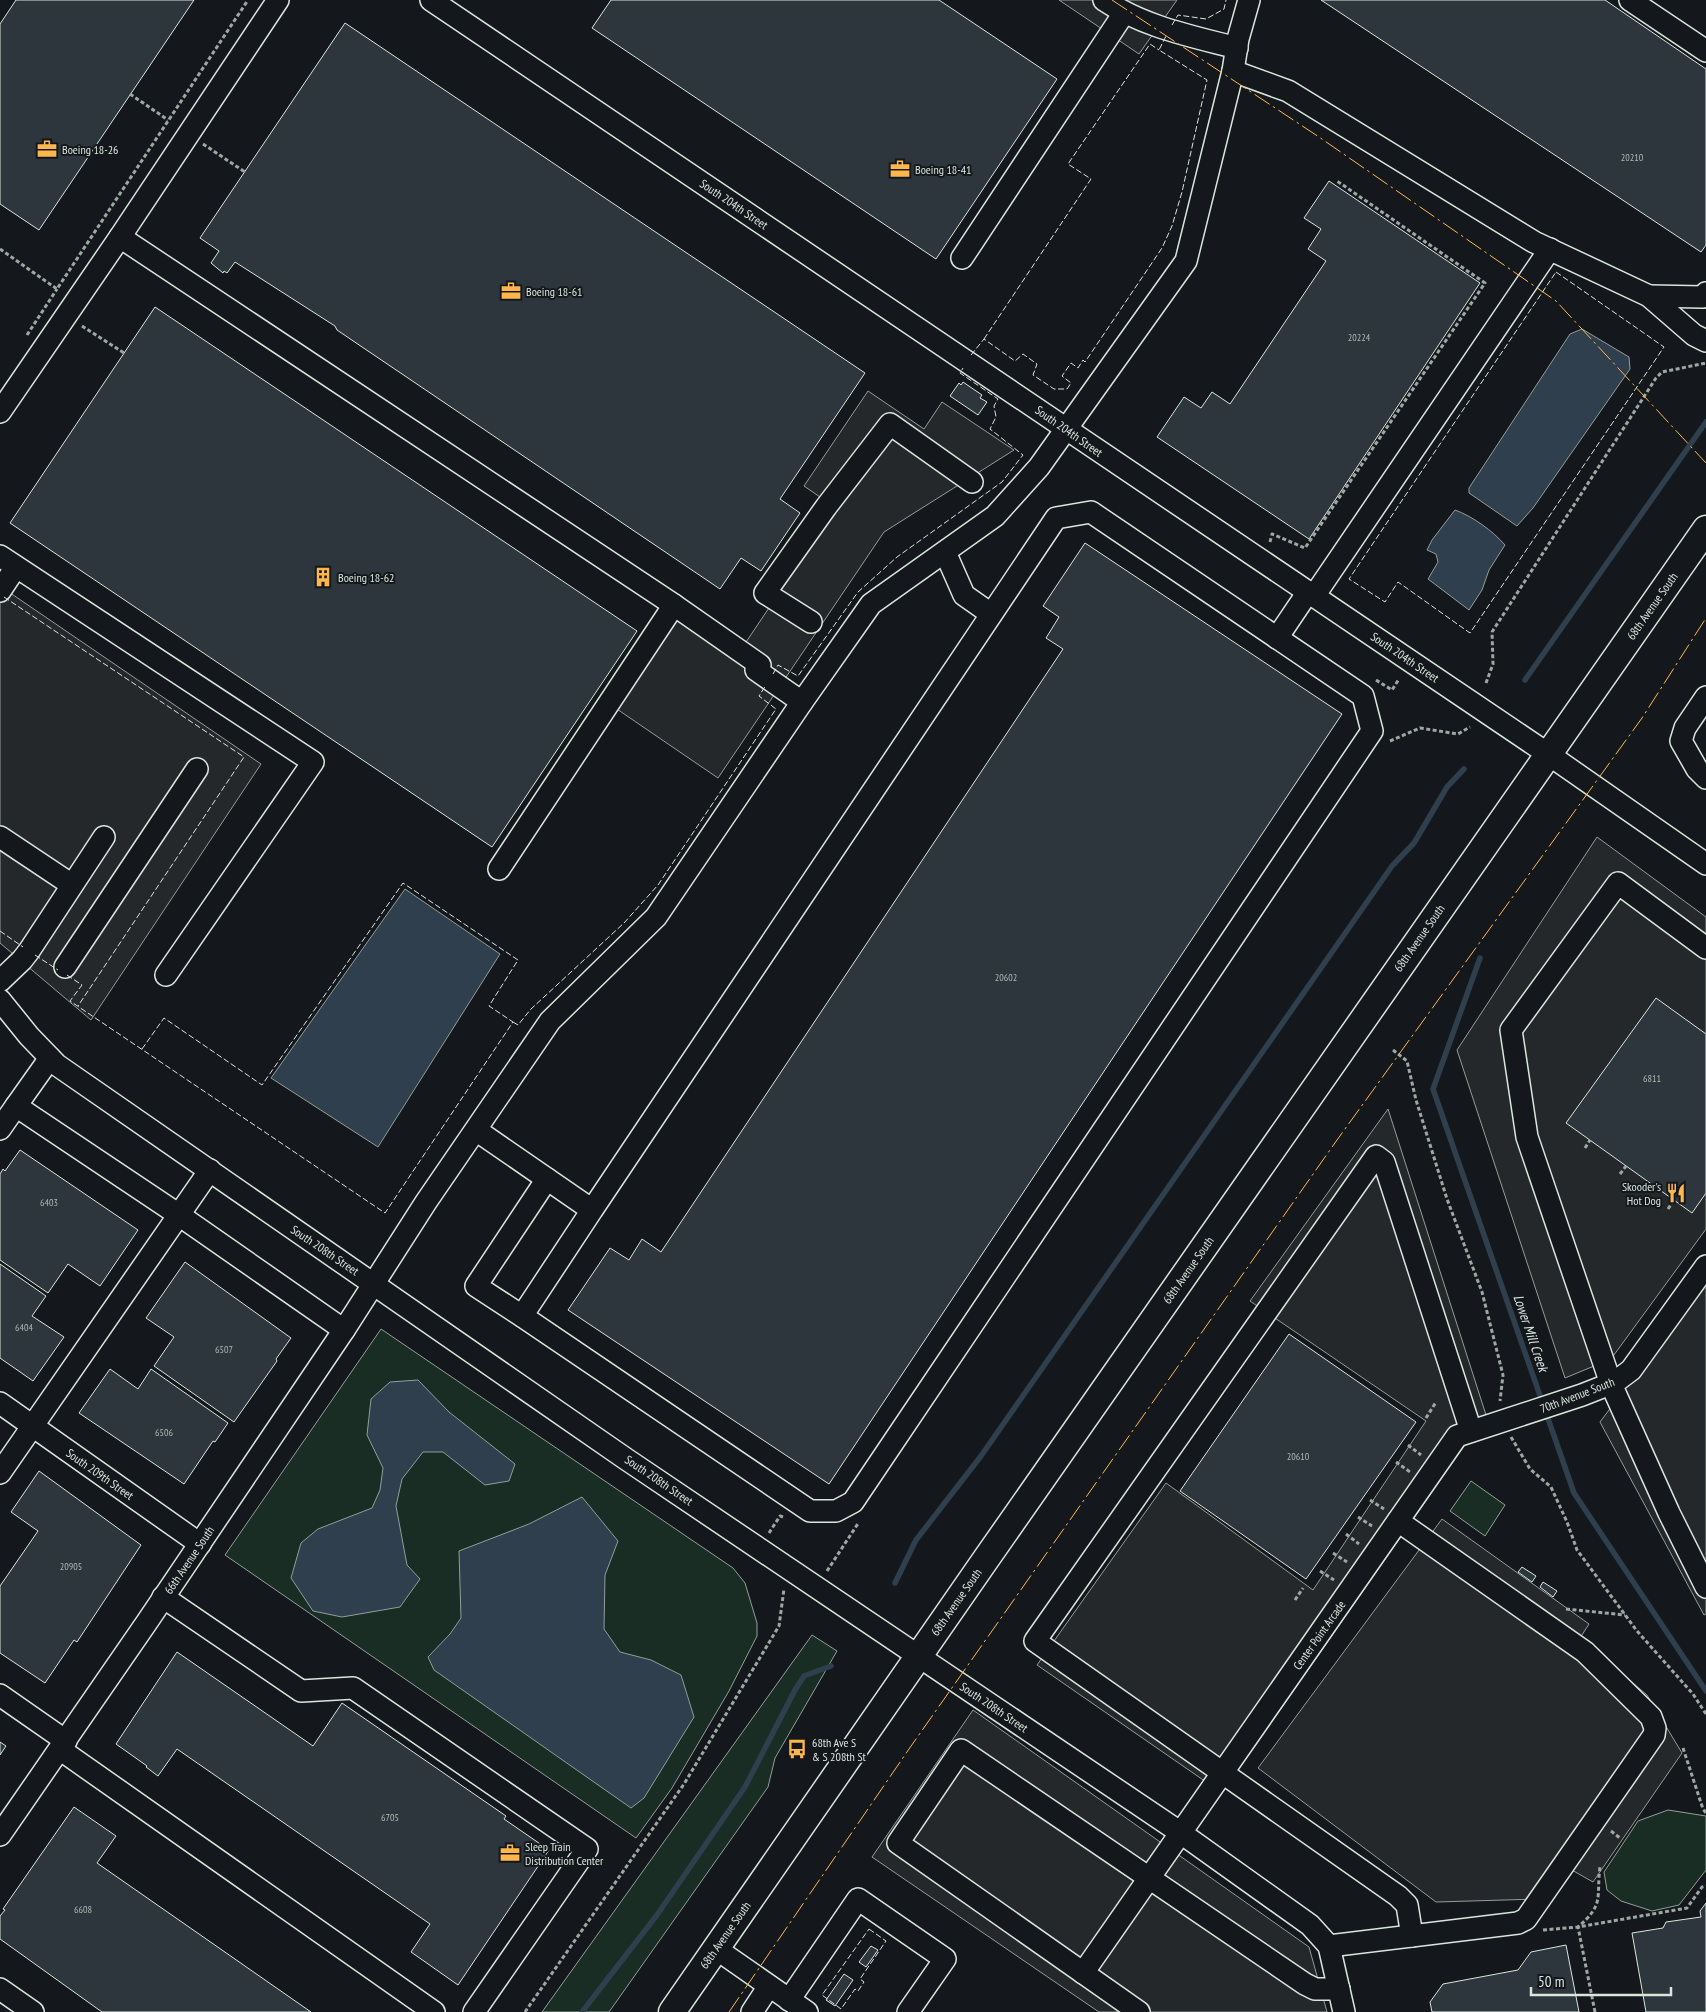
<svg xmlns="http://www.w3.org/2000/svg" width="1706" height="2012" font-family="'PT Sans Narrow',sans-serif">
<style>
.green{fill:#1a2d24;stroke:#939e99}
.parking{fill:#24282b;stroke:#939e99}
.water{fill:#2f3f4d;stroke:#939e99}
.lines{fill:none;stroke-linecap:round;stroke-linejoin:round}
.stream{stroke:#2f3f4d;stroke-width:5.5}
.building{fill:#2c363c;stroke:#d8e6dc}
.minor-casing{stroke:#d8e6dc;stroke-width:24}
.major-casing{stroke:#d8e6dc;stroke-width:29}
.path{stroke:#9da8a2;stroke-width:3;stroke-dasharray:4 2.5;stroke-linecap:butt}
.minor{stroke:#14181c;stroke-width:21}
.major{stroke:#14181c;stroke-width:26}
.fence{stroke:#d8e6dc;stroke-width:1;stroke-dasharray:6 2.5;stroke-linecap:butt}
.power{stroke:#ffb74d;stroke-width:1;stroke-dasharray:18 4 2.5 4;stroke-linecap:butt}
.labels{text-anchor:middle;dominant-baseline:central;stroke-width:4;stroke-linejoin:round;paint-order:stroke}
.number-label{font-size:10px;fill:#adbab4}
.poi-label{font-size:12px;fill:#d8e6dc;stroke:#14181c;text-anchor:start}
.street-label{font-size:12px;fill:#d8e6dc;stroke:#14181c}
.water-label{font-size:14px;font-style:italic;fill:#d8e6dc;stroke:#14181c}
</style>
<rect width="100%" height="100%" fill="#14181c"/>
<!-- green -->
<g class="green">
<polygon points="381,1329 733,1568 745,1583 757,1623 757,1636 729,1691 672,1788 636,1838 225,1555"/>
<polygon points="1471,1481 1505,1505 1485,1536 1450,1511"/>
<polygon points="812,1635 837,1651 775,1758 768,1787 609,2012 542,2012"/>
<polygon points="1668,1810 1706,1816 1706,1870 1679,1905 1652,1911 1621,1901 1607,1890 1604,1872 1638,1821"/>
</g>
<!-- parking -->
<g class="parking">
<polygon points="1059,0 1177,0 1139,54"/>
<polygon points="868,391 924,429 942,402 1014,450 884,532 718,778 611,705 672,614 736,657 836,508 804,486"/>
<polygon points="0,586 261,764 91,1020 0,943"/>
<polygon points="1597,837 1706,917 1706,1229 1611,1359 1565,1378 1457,1050"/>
<polygon points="1388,1109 1486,1415 1222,1793 1037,1665 1166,1483 1313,1590 1426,1421 1250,1301"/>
<polygon points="1706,1281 1706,1614 1704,1615 1600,1422"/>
<polygon points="1442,1519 1589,1624 1580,1638 1647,1695 1682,1753 1593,1882 1563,1865 1539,1899 1436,1902 1258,1768"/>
<polygon points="973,1710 1309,1947 1327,2012 1099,2012 872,1857"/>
</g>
<!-- water -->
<g class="water">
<polygon points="1582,329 1629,357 1630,369 1533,508 1517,526 1469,493 1469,488 1570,334"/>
<path d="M1455,510c17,6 38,21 50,35l-16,25 -7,20 -13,20 -41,-31 10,-17 -2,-8 -9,-4 5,-10z"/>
<polygon points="405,889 500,954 378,1147 271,1078"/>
<polygon points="418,1380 449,1412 515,1464 509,1481 485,1485 443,1452 423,1452 402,1479 396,1506 407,1565 420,1579 400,1607 342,1617 313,1611 291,1578 301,1543 318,1529 372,1508 380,1490 383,1468 367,1435 371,1399 390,1382"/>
<polygon points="582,1497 618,1541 605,1575 604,1629 620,1652 651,1660 681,1675 694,1717 644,1798 631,1808 434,1670 428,1657 450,1634 461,1618 459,1551 529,1524"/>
</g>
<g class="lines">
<!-- stream -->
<g class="stream">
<polyline points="1525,680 1706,422"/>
<polyline points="1480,958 1433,1089 1574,1493 1706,1691"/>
<polyline points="895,1583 916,1540 981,1456 1392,866 1414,843 1447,787 1464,769"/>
<polyline points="582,2012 657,1915 745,1787 795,1690 804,1676 831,1666"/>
</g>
</g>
<!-- building -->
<g class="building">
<polygon points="16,0 194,0 39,230 0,204 0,24"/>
<polygon points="611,0 939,0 1057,79 936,259 592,28"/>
<polygon points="1321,0 1605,0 1706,69 1706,245 1701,252"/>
<polygon points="345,23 865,373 780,499 800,513 761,571 741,558 720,589 337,330 335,326 235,262 227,273 224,271 223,273 211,263 219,251 200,238"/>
<polygon points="1329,181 1480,283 1309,539 1157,437 1184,397 1201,408 1212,392 1230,404 1326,261 1308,249 1321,229 1304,218"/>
<polygon points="155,307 637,631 492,847 10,523"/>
<polygon points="963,382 982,395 980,398 987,402 978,415 950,396 959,383 961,385"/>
<polygon points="1085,543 1342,714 829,1484 568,1310 610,1248 629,1260 642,1239 661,1252 1063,649 1046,638 1059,617 1043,606"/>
<polygon points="1656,998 1706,1034 1706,1193 1692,1213 1566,1123"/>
<polygon points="20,1150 138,1230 100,1286 68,1264 48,1293 0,1260 0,1174 3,1169 5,1171"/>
<polygon points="185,1262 291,1338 276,1359 277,1361 234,1422 154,1366 174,1337 146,1318"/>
<polygon points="0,1264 46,1296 32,1316 64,1337 33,1381 0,1358"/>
<polygon points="1289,1334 1416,1422 1306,1579 1180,1491"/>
<polygon points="110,1369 138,1389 151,1369 228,1423 215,1442 213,1441 184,1484 79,1413"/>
<polygon points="39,1471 141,1545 77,1642 74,1640 45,1683 0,1653 0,1586 38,1531 11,1512"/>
<polygon points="1522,1567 1536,1576 1532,1582 1518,1572"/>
<polygon points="1543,1582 1557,1591 1553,1597 1540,1587"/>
<polygon points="177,1652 313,1746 342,1703 506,1816 504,1819 549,1850 458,1985 411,1952 430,1924 177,1749 158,1776 146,1767 147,1766 116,1744"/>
<polygon points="0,1742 6,1746 0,1755"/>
<polygon points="74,1807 116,1836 97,1863 311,2012 102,2012 0,1939 0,1916 5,1910 3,1909"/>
<polygon points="1706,1903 1706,2012 1646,2012 1632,1933 1663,1928 1666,1922 1701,1917 1700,1911"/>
<polygon points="1566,1945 1579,2012 1432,2012 1430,2002 1443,1984 1518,1970 1531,1952"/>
<polygon points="871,1946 878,1950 866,1967 859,1962"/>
<polygon points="844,1974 853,1980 835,2006 826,2000"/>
</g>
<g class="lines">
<defs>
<g id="minor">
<polyline points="431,0 1548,754 1706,864"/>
<path d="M1104,0c40,27 87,36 133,48"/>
<polyline points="1630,0 1706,51"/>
<polyline points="1233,71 1288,91 1534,242 1649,296 1694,335 1706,341"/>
<polyline points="120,237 674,605 760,665"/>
<polyline points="962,258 1124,13"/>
<polyline points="1649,296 1703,297 1706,293"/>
<polyline points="0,412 120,237 278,0"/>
<polyline points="945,552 964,595 991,614"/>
<polyline points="0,556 313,762 166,975"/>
<polyline points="0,591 16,567"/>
<polyline points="1314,596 1550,249"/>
<polyline points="811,622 765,593 826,507 890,424 972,482"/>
<polyline points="1277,638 1308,592"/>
<polyline points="756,670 802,702"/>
<polyline points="1706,697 1685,728 1681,741 1697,769 1706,778"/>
<polyline points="0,837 72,885"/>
<polyline points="499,869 674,605"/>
<polyline points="1706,948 1618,883 1511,1030 1527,1137 1611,1384 1669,1513 1706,1587"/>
<polyline points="65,967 197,769"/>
<polyline points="0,981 22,960 29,951 104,837"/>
<polyline points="0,1000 29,1036 57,1065 626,1459 1181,1833 1310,1925 1329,1946"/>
<polyline points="16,1106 50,1058"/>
<polyline points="0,1129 16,1106 179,1215 344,1330"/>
<polyline points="476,1130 592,1210 522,1316 810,1511 836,1511 853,1502 1372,731 1363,696 1091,512 1056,518 592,1210"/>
<polyline points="522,1316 476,1286 547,1179"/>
<polyline points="0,1403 200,1544"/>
<polyline points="0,1473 210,1170"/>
<polyline points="163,1597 301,1691 353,1688 587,1849 474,2012"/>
<polyline points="0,1695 66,1741"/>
<polyline points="61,1750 434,2012"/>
<polyline points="0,1835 147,1622 344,1330 426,1202 550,1021 656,917 802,702 871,604 995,516 1039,467 1186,261 1233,71 1238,39 1249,0"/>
<polyline points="1412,1936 1407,1905 1398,1896 1035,1641 1376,1156 1384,1162 1471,1431"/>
<polyline points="1329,1946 1518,1923 1526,1919 1654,1735 1655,1728 1651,1717 1585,1652 1398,1521"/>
<polyline points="1329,1946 1344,2012"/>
<polyline points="715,1948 807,2012"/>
<polyline points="1083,1973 1457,1436 1582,1395 1615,1382 1631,1370 1706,1266"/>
<polyline points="0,1989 33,2012"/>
<polyline points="789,2000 858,1899 945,1959 908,2012"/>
<polyline points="752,2012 769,1986"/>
<polyline points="1139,2012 898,1843 961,1750 1305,1984 1315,1989 1339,1989"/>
</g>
<polyline id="major" points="672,2012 986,1559 1706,529"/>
</defs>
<!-- minor casing -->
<use href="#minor" class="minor-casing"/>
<!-- major casing -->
<use href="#major" class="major-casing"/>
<!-- path -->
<g class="path">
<polyline points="130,94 168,120"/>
<polyline points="203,144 245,172"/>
<polyline points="0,249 57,289 248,0"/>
<polyline points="82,326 124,353"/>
<polyline points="27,335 57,289"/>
<polyline points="1270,542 1272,534 1305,548 1485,283 1337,181"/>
<polyline points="1376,680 1392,690 1399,679"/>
<polyline points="1486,683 1493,664 1492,632 1656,378 1662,372 1706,363"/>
<polyline points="1390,741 1420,728 1458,734 1470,727"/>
<polyline points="1393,1050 1407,1061 1416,1100 1447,1199 1482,1292 1503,1375 1500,1401"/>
<polyline points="1585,1148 1590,1140"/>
<polyline points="1620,1174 1626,1166"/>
<polyline points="1668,1209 1674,1200"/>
<polyline points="1426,1418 1436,1402"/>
<polyline points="1511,1437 1530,1469 1551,1487 1567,1522 1577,1550 1637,1631 1693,1694 1706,1714"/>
<polyline points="1408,1445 1421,1455"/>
<polyline points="1396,1462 1410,1472"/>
<polyline points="1370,1500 1384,1509"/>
<polyline points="1358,1517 1372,1526"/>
<polyline points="769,1533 780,1516 783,1517"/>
<polyline points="1346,1534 1359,1544"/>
<polyline points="1333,1553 1347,1562"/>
<polyline points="827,1571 859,1522"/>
<polyline points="1320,1571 1334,1580"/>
<polyline points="1295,1600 1303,1588"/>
<polyline points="1566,1609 1625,1615"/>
<polyline points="1683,1748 1703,1809 1706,1813"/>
<polyline points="1611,1831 1620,1838"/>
<polyline points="1543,1930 1578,1927 1687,1908 1702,1887 1706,1886"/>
<polyline points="525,2012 684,1784 779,1626 784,1589"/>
<path d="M1595,2012l-17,-85c27,-23 18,-30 22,-60"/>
</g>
<!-- minor -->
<use href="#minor" class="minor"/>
<!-- major -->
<use href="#major" class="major"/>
<!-- fence -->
<g class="fence">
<polyline points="1172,25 1178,15 1206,19 1224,9 1226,0"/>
<polygon points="1556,272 1664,347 1470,633 1398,582 1385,602 1349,579"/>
<polyline points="984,339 1091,179 1068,164 1150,44 1159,50"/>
<polyline points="971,355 984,339 1015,361 1023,354 1037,364 1033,375 1054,389 1067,389 1071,383 1062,376 1071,363 1078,368 1083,360 1085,362 1162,248 1172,226 1182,192 1207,80 1159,50 1166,36"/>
<polyline points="4,597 244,757 78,1006"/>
<polyline points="773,674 778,665 798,676 858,592 897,557 1002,482 1023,455 990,429 996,417 994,406 998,399 960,373 963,368"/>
<polyline points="0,931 23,947"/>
<polyline points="35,955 58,970"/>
<polyline points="67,975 82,985 70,1001 385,1213 513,1022 489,1006 518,960 403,883 262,1085 164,1018 142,1049"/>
<polyline points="513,1022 518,1025 531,1009 624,923 658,885 776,709 759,696 766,685"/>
<polygon points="869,1929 886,1941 860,1979 864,1982 858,1991 855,1989 841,2009 822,1995"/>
</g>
<!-- power -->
<g class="power">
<polyline points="1112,0 1319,137 1556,301 1706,463"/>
<polyline points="729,2012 909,1749 1337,1140 1642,718 1706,618"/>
</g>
</g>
<!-- icons -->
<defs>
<symbol id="office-bare" viewBox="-9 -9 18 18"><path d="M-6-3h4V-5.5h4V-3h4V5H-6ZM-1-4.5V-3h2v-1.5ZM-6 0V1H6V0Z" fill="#ffb74d" stroke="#14181c" stroke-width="2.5" paint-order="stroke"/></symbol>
<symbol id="building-bare" viewBox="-9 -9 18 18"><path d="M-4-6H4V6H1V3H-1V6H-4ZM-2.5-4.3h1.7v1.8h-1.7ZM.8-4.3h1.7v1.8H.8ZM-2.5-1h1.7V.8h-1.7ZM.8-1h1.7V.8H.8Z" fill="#ffb74d" stroke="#14181c" stroke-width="2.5" paint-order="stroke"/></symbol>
<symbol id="restaurant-bare" viewBox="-9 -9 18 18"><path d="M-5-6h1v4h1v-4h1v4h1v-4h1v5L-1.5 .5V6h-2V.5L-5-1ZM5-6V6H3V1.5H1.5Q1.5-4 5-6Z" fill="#ffb74d" stroke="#14181c" stroke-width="2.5" paint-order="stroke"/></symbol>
<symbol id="bus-bare" viewBox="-9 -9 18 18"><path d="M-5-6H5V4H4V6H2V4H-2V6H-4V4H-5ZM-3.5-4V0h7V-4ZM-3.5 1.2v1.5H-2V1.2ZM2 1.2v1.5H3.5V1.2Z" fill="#ffb74d" stroke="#14181c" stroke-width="2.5" paint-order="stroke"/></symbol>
</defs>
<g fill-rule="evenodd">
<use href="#office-bare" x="33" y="135" width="28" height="28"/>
<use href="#office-bare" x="886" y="155" width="28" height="28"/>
<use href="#office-bare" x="497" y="277" width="28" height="28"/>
<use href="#building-bare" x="309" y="563" width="28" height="28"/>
<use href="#restaurant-bare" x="1662" y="1179" width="28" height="28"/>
<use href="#bus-bare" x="783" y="1735" width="28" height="28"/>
<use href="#office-bare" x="496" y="1839" width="28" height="28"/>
</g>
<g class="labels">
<!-- number labels -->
<g class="number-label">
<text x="1632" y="157">20210</text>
<text x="1359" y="337">20224</text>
<text x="1006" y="977">20602</text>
<text x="1652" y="1078">6811</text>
<text x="49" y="1202">6403</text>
<text x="24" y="1327">6404</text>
<text x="224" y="1349">6507</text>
<text x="164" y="1432">6506</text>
<text x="1298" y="1456">20610</text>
<text x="71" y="1566">20905</text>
<text x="390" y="1817">6705</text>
<text x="83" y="1909">6608</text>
</g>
<!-- poi labels -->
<g class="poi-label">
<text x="62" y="149">Boeing 18-26</text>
<text x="915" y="169">Boeing 18-41</text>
<text x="526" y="291">Boeing 18-61</text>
<text x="338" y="577">Boeing 18-62</text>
<text x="1661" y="1186" text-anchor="end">Skooder's<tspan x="1661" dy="14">Hot Dog</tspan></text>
<text x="812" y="1742">68th Ave S<tspan x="812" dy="14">&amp; S 208th St</tspan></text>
<text x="525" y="1846">Sleep Train<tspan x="525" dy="14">Distribution Center</tspan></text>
</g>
<!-- street labels -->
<g class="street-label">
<text transform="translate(734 204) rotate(34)">South 204th Street</text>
<text transform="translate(1069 431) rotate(35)">South 204th Street</text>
<text transform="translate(1652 606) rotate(-55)">68th Avenue South</text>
<text transform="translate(1405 657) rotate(34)">South 204th Street</text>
<text transform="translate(1419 938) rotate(-55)">68th Avenue South</text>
<text transform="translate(325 1250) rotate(34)">South 208th Street</text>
<text transform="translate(1188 1270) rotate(-55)">68th Avenue South</text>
<text transform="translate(1577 1395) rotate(-21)">70th Avenue South</text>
<text transform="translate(100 1474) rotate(35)">South 209th Street</text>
<text transform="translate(659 1480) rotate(34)">South 208th Street</text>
<text transform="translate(189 1560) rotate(-56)">66th Avenue South</text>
<text transform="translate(956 1602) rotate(-55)">68th Avenue South</text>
<text transform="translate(1319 1635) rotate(-55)">Center Point Arcade</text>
<text transform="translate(994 1707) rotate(34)">South 208th Street</text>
<text transform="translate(725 1935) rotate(-55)">68th Avenue South</text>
</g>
<!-- water labels -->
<g class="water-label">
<text transform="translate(1531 1333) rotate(71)">Lower Mill Creek</text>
</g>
</g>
<!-- scale -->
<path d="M1531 1987v8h140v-8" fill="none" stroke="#d8e6dc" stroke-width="2.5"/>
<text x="1538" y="1987" font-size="15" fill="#d8e6dc" stroke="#14181c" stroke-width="4" paint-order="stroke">50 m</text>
</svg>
